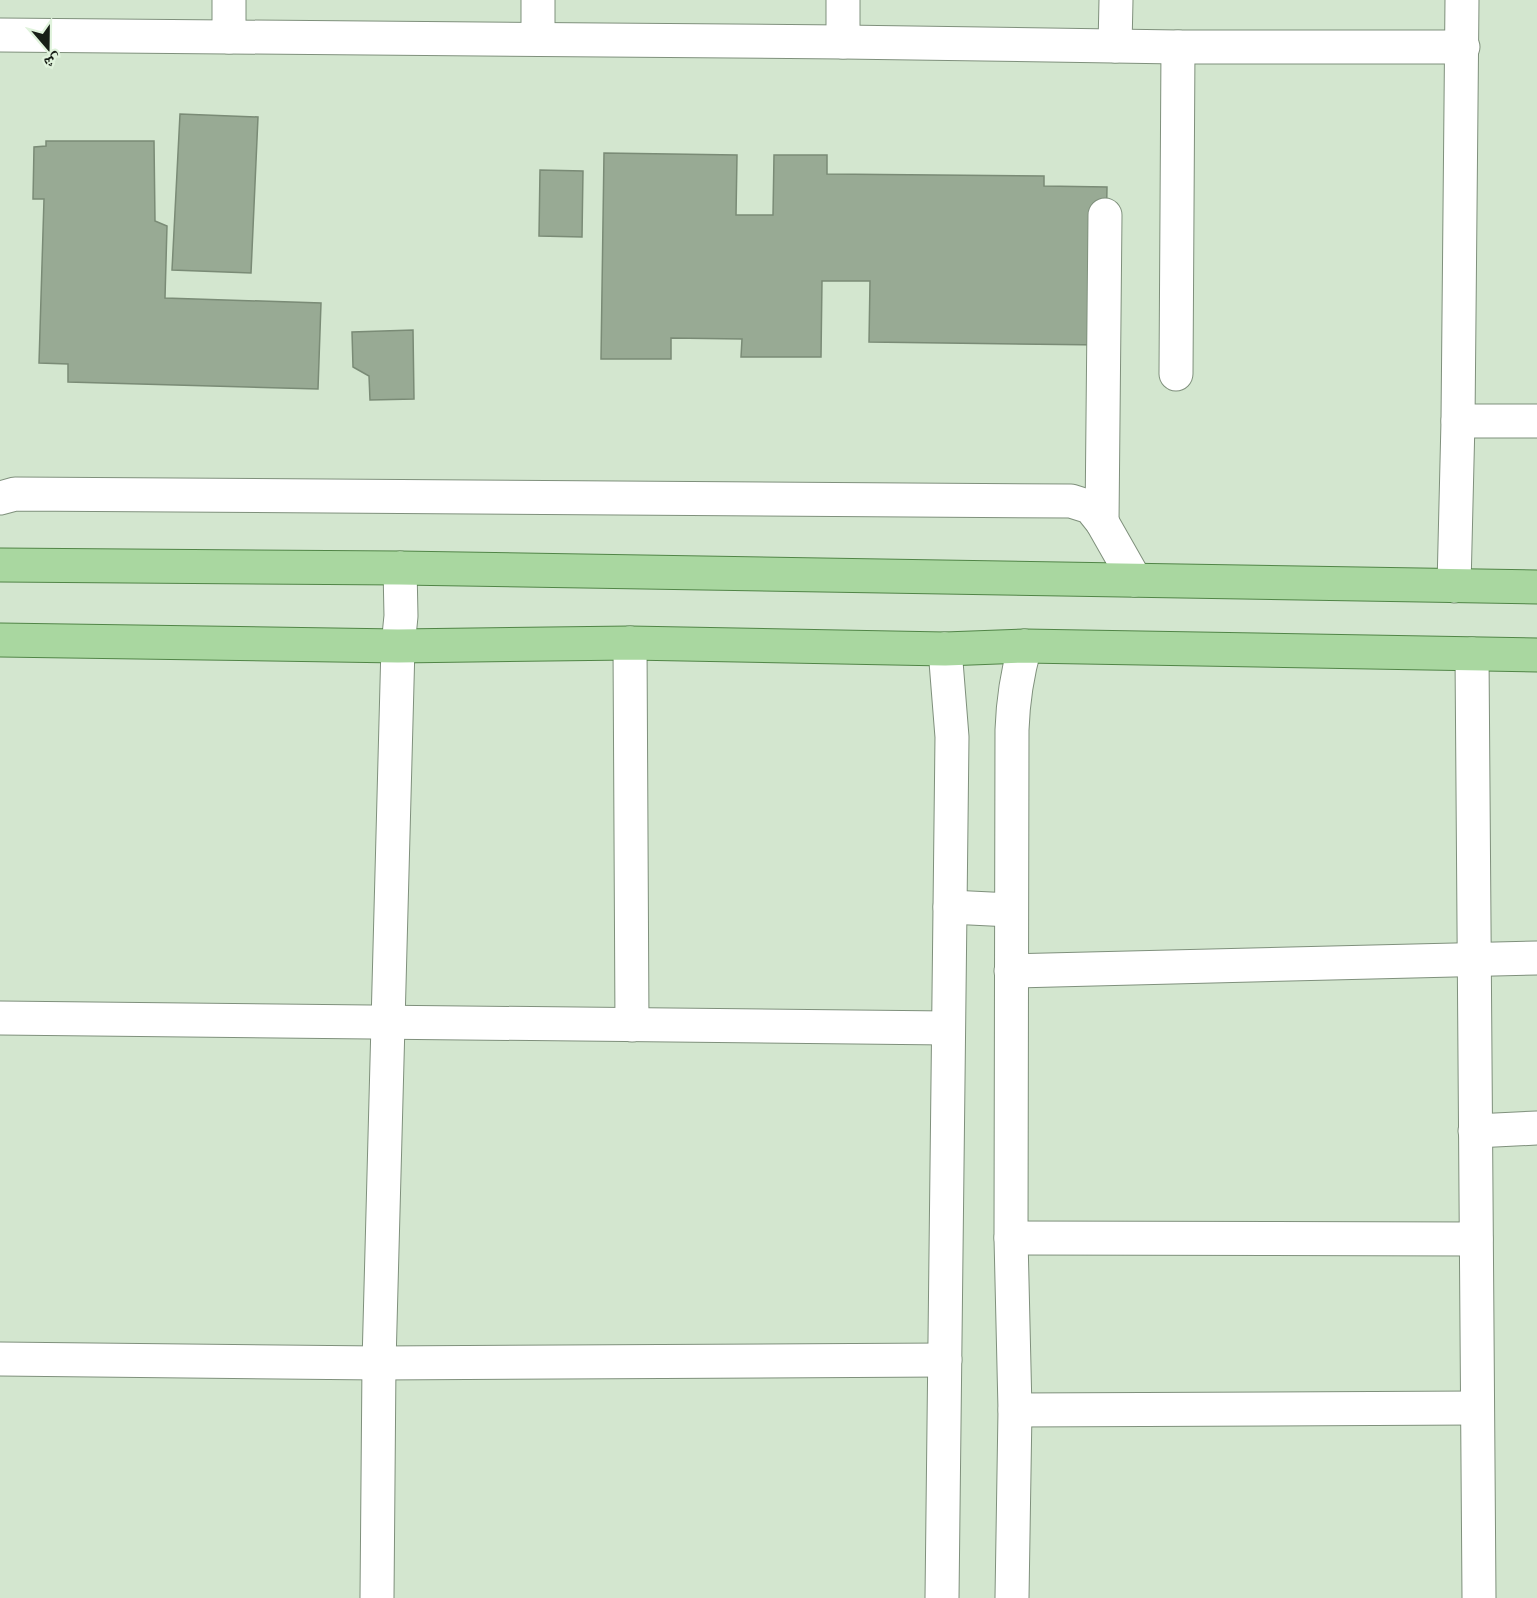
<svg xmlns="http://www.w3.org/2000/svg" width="1537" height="1598" font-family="'Alegreya Sans','Noto Naskh Arabic',sans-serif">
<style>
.building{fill:#98aa94;stroke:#7a8b76;stroke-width:1.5}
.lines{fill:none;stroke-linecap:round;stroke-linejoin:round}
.minor-casing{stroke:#7f907c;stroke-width:35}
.major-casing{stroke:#518547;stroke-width:35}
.minor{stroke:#fff;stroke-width:33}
.major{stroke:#a9d7a0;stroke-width:33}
</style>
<rect width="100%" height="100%" fill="#d3e6cf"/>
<!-- building -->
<g class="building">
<polygon points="180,114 258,117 251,273 172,270"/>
<polygon points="46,141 154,141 155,221 167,226 165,298 321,303 318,389 68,382 68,364 39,363 44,199 33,199 34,147 46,146"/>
<polygon points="604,153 737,155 736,215 773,215 774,155 827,155 827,174 1044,176 1044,186 1107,187 1104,345 869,342 870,281 822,281 821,357 741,357 742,339 671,338 671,359 601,359"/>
<polygon points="540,170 583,171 582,237 539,236"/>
<polygon points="413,330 414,399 370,400 369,376 353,367 352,332"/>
</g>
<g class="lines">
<defs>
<g id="minor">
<polyline points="0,35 843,42 1178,47 1463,47"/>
<polyline points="229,37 229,0"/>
<polyline points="538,39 538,0"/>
<polyline points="843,42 843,0"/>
<polyline points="1115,46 1116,0"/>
<polyline points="1176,374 1178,47"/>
<polyline points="1458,421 1537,421"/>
<polyline points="0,498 15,494 1071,501 1090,507 1102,522 1135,580"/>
<polyline points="1102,522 1105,215"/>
<polyline points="1454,586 1458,421 1462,0"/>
<polyline points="630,643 632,1025"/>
<polyline points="1472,654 1479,1598"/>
<polyline points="950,907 1011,910"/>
<polyline points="1011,971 1537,958"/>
<polyline points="0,1018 948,1028"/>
<polyline points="1475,1131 1537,1128"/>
<polyline points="1011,1238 1476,1239"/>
<polyline points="0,1359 379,1363 945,1360"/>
<polyline points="1015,1410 1477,1408"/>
<polyline points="377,1598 379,1363 398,646 401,616 400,568"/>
<polyline points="942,1598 952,737 945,649"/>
<path d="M1012,1598l3,-188 -4,-172 1,-508c1,-29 5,-56 13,-84"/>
</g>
<g id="major">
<polyline points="0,565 400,568 1537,587"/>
<polyline points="0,640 398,646 630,643 945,649 1025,646 1537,655"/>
</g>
</defs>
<!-- minor casing -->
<use href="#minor" class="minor-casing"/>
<!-- major casing -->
<use href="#major" class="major-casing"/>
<!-- minor -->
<use href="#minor" class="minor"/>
<!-- major -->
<use href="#major" class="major"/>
</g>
<!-- north arrow -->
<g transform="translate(48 48) rotate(160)" stroke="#e0f3dc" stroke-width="4.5" paint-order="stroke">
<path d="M0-4.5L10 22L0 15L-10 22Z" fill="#171e16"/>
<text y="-9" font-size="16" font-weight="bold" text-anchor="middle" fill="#171e16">ش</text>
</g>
</svg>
